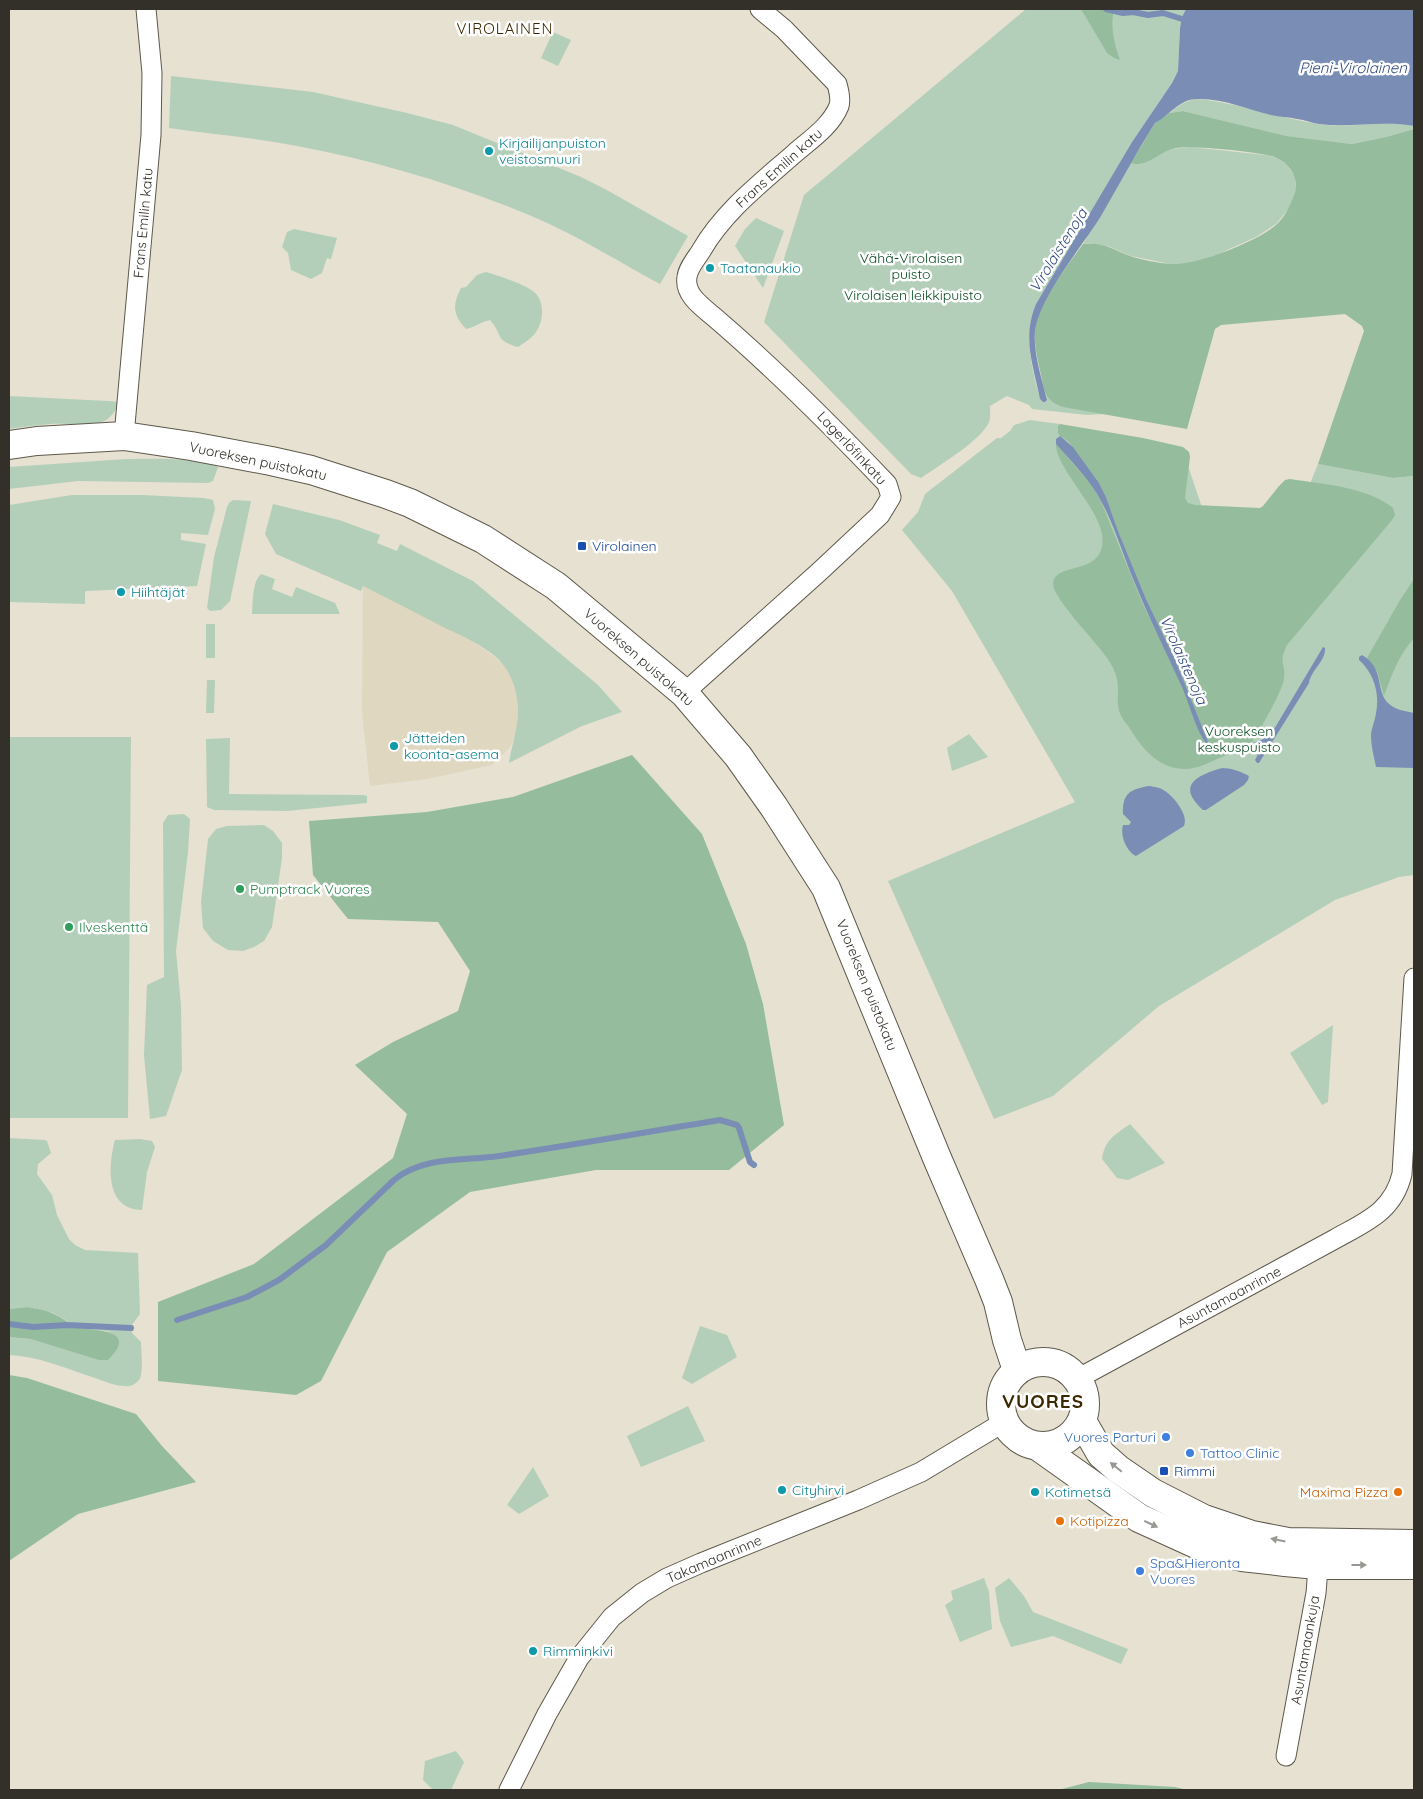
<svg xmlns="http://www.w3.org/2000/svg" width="1423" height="1799" font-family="Quicksand,sans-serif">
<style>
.built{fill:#e0d7c0}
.green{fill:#b4cfb9}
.forest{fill:#95bd9d}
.water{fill:#7a8eb5}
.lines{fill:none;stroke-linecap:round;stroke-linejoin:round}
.stream{stroke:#7a8eb5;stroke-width:6}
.street-casing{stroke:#5e594b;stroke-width:21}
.secondary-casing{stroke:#5e594b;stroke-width:30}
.street{stroke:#fff;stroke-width:19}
.secondary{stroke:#fff;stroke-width:28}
.oneway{fill:#989894}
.culture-dot{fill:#0f9aa8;stroke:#fff;stroke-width:2}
.transit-dot{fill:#1a4fb4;stroke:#fff;stroke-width:2}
.leisure-dot{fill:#2e9e5b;stroke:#fff;stroke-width:2}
.shop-dot{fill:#3f7fe0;stroke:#fff;stroke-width:2}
.food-dot{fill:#e8710a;stroke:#fff;stroke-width:2}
.labels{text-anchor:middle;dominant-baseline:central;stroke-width:5;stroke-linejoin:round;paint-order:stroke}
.culture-label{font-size:14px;fill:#0d838f;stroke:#fff;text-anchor:start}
.street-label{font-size:14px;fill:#323029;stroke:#fff}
.park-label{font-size:14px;fill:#074a21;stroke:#fff}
.transit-label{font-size:14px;fill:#164399;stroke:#fff;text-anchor:start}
.leisure-label{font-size:14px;fill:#27864d;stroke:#fff;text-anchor:start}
.shop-label{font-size:14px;fill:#366cbe;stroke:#fff;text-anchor:start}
.food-label{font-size:14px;fill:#c56008;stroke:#fff;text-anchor:end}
.neighbourhood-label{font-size:15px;letter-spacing:1px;fill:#3c2801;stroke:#fff}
.water-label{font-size:15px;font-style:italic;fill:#324c80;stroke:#fff}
.district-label{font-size:19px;font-weight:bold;letter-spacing:1px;fill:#3c2801;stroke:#fff}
</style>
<rect width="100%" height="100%" fill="#e6e1d1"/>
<!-- built -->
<polygon class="built" points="363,585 475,643 495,657 503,665 513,679 518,701 518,727 511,746 492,765 427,779 370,786 362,712"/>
<!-- green -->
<g class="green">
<path d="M1026,9h160l-4,8 -2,11 -2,43 -6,12 -40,59 -96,162c-12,30 -5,66 5,97l5,1v-6l4,4 54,14 -17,1 -55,-6 -3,-4 -22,-9 -17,10c0,5 1,11 -1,16 -7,18 -51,44 -68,56l-10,-4 -147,-152 40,-127z"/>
<polygon points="553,32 571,40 558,66 541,58"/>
<path d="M171,76l142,16 94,21 46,12 128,52 24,12 83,47 -28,48c-43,-23 -85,-50 -131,-69 -75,-31 -152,-54 -232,-69 -42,-8 -85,-12 -128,-18z"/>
<path d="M1197,99c41,4 80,18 121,25 32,5 64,-4 96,2v3l-28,8 -34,7 -65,-8 -104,-25 -14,2c9,-7 17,-13 28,-14z"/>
<path d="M1191,147l74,8 13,3 9,7 8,12 1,11 -5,18 -15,18 -20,13 -40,18 -31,9h-15l-39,-8 -21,-9 -21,-4 -6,1 48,-81c13,5 21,-7 32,-11 9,-4 18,-4 28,-5z"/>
<polygon points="756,218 784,231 763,288 735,246 745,229"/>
<polygon points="294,229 337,238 331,259 327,258 322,273 311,279 291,270 288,253 282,247 287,232"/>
<path d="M486,272c13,4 39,12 48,20 11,9 10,29 2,40 -5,7 -11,10 -18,15 -24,-7 -14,-11 -28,-27 -10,2 -14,7 -24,9 -13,-14 -14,-24 -5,-41l5,-1 11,-12z"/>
<path d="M9,396l99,5 11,1c-3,9 -9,17 -17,20 -11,5 -38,1 -51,2 -14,1 -28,3 -42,5z"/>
<polygon points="1030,420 1060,424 1058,426 1182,448 1216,549 1276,567 1318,464 1393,478 1414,476 1414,875 1399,877 1335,900 1159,1006 1053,1096 994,1119 888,881 1075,802 952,591 902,530 918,512 925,494 997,438 1001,438 1010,431 1014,425"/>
<path d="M126,459c26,0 69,-2 92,8l-5,14 -5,2 -130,-2 -69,8v-22z"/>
<polygon points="72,495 142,495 204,498 213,500 215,509 208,535 181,533 181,540 206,544 197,586 86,591 85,593 85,604 9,602 9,505"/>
<polygon points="233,500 251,501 230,601 221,610 210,611 207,608 214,557 227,507 229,503"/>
<path d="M273,504l66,16 41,15 -3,8 20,8 3,-7 73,37 125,104 24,27 -40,14 -73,37c3,-21 12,-41 8,-64 -2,-16 -9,-31 -22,-43 -15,-12 -33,-20 -50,-28 -27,-14 -54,-28 -82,-42l-2,5 -85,-37 -11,-20z"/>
<path d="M261,574l14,5 -3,10 20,8 4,-10 39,16 5,11h-88c1,-12 0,-32 9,-40z"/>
<rect x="206" y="624" width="9" height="34"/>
<polygon points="207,680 215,680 214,713 206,713"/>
<polygon points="969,734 988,757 952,771 947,748"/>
<polygon points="9,737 131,737 128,1118 9,1118"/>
<polygon points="230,738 229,794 363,795 367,796 367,803 287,811 214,810 207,807 206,739"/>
<polygon points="184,814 190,819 188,852 176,951 181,1005 182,1070 166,1116 150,1119 144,1055 147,985 164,977 163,823 168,815"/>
<polygon points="264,825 273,831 282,843 282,858 272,927 264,941 254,947 243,951 228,950 213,941 203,928 201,902 208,839 216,829 227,826"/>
<polygon points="1333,1025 1328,1102 1322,1105 1290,1053"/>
<path d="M1130,1124l35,39 -37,17 -11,-2 -15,-19c3,-20 13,-24 28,-35z"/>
<path d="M9,1138l36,2 2,1 4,12 -13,11 -1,10 15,21 5,20 12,24 6,6 10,5 53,3 2,61 -9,12 1,7 9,9c0,9 3,31 -2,38 -4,4 -8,7 -14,6 -10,0 -21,-5 -30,-8 -28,-9 -57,-22 -86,-23v-18l22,2 79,-7 -34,-6 -23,-13 -25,-6 -19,2z"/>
<path d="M140,1139l12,2 3,6 -8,25 -5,38c-37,-1 -34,-44 -27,-70z"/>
<polygon points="700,1326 727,1335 737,1357 692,1384 682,1378"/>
<polygon points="688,1406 705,1441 641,1467 627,1436"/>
<polygon points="533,1467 549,1496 519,1514 507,1505"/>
<polygon points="984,1578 989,1592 992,1629 960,1642 945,1605 953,1600 951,1591"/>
<polygon points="1009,1578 1024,1596 1033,1612 1128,1649 1121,1664 1053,1636 1011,1647 1000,1621 995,1588"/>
<polygon points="456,1751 464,1762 451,1790 433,1790 423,1780 425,1761"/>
</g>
<!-- forest -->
<g class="forest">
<path d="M1081,9h33c-4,16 0,35 6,51l-6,-2 -7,-5z"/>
<path d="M1183,111l104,25 65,8 34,-7 28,-8v347l-21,2 -75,-14 46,-133 -2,-5 -17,-12 -124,11 -6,4 -28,100 -124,-22c-19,-7 -18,-14 -22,-32 -3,-14 -7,-29 -6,-43 3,-30 31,-64 48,-88 17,-3 32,6 47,12 12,4 28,7 41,8 24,2 87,-23 105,-39 10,-9 15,-21 19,-33 4,-13 -5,-28 -18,-34 -13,-6 -86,-13 -101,-10 -15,2 -30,21 -45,15l24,-40 14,-10z"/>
<path d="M1060,424l83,14 40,9 6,5 1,5 -5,41 3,5 7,2 65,3 3,-2 16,-20 6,-6 5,-1c32,5 78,8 103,29l2,7 -3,5 -105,125c-9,18 -1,18 -3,34 -2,13 -24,51 -32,63 -15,5 -34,11 -46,-2l-30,-77 -30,-64 -28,-68 -12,-34 -7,-14 -30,-41 -9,-6 -2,-3v-7z"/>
<path d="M1056,444l33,38 11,17 41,101 41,86 22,55 17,11 8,2c-14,5 -31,16 -46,15 -26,-1 -42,-22 -54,-42 -4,-5 -8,-10 -10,-16 -2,-8 -1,-15 -1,-23 0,-13 -6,-24 -14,-34 -9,-13 -51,-56 -51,-70 1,-24 55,-6 49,-50 -5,-28 -47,-68 -46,-90z"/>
<path d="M1414,579v59c-15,17 -22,36 -30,58l-7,-25 -10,-13 33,-58z"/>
<polygon points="632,755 702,834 746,944 763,1004 784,1125 729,1170 596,1170 470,1192 387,1252 321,1381 296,1395 158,1381 158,1302 254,1264 393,1158 407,1114 355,1065 393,1042 458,1011 470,971 438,922 348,919 313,875 309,821 427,812 513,797"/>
<path d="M28,1307c9,2 18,3 26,7 7,3 14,9 21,12 15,6 67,1 33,34h-9l-68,-21 -22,-2v-28z"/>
<polygon points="9,1375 27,1378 136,1414 162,1446 196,1482 78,1514 9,1561"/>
<polygon points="1089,1782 1175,1787 1188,1790 1058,1790"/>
</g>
<!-- water -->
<g class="water">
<path d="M1186,9h228v117c-31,-6 -63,2 -95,-2 -7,-1 -14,-4 -22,-5 -9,-2 -17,-2 -26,-4 -24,-6 -49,-17 -74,-16 -18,0 -28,17 -42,24 -19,30 -36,62 -54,93 -19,31 -62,81 -66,116 -2,20 7,48 12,68l-2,2h-2l-3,-3c-7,-35 -18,-61 -4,-95l96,-162 40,-59 6,-12 2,-43 2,-11z"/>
<path d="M1060,436l13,11 26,36 7,14 12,34 28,68 30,63 32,80c17,12 45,2 62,-6l53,-89 2,1c1,13 -14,22 -16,35l-50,80h-2l-2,-3 8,-15 -1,-2c-20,3 -32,19 -53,3 -11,-8 -21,-47 -28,-61 -16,-35 -33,-69 -47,-104 -11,-26 -22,-63 -37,-87 -11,-18 -27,-34 -41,-50v-5z"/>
<path d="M1362,655c23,13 13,35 26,48 7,7 17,8 26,10v55l-38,-1c-2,-10 -5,-21 -5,-31 0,-7 4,-15 5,-23 4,-19 -2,-40 -17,-53v-3z"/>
<path d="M1222,768c9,0 18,3 27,8l-1,4 -4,5 -38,25h-3c-28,-25 -5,-35 19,-42z"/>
<path d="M1149,786c6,1 11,1 16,5 9,6 24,24 19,35l-48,30c-10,-5 -16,-21 -13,-31h6l2,-3 -8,-8c-1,-21 8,-25 26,-28z"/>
</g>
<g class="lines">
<!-- stream -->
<g class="stream">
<polyline points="1106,9 1123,13 1133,12 1148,15 1163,13 1182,19"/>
<path d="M177,1320l70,-23 32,-17 47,-35 68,-65c29,-24 69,-19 105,-24 74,-11 148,-24 221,-36l17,5 2,3 11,34 4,3"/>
<polyline points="9,1324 33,1327 67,1325 131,1328"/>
</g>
<defs>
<g id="street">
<polyline points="124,436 151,135 152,73 146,9"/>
<path d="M684,693l135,-121 61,-57 11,-18 -4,-13c-56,-59 -112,-115 -174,-168 -12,-10 -29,-22 -26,-39 1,-9 9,-18 14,-26 23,-40 60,-68 94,-98 15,-13 36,-27 44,-47 2,-7 0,-15 -2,-22l-53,-55 -24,-20"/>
<path d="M1077,1379l258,-140c30,-17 58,-27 67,-65l12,-196"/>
<polyline points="1286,1756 1316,1593 1319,1555"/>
<polyline points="509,1790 547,1714 579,1658 612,1617 642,1593 667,1578 701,1563 858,1500 921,1472 1004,1422"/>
</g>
<g id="secondary">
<polyline points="9,445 37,441 124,436 191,446 271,461 311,470 386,494 410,503 483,539 556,586 684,693 738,756 774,807 826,888 937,1158 989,1279 998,1302 1007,1340 1017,1370"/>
<circle cx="1043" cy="1404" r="42"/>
<polyline points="1082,1421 1101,1454 1118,1469 1153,1493 1204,1519 1252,1535 1288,1542 1414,1544"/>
<polyline points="1039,1447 1139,1518 1205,1548 1242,1557 1285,1562 1318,1565 1414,1565"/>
</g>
</defs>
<!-- street casing -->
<use href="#street" class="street-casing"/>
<!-- secondary casing -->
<use href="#secondary" class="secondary-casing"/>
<!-- street -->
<use href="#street" class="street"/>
<!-- secondary -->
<use href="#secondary" class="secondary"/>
</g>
<!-- one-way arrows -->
<defs><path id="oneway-solid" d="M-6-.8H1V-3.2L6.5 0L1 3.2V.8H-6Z" transform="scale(1.25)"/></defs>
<g class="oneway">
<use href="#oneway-solid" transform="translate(1116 1467) rotate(-141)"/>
<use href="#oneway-solid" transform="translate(1151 1524) rotate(25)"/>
<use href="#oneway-solid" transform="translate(1278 1540) rotate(-168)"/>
<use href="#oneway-solid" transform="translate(1359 1565)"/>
</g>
<!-- markers -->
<g class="culture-dot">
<circle cx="489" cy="151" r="5"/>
<circle cx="710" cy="268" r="5"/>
<circle cx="121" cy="592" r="5"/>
<circle cx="394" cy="746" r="5"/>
<circle cx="782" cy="1490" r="5"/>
<circle cx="1035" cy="1492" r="5"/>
<circle cx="533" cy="1651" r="5"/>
</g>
<g class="transit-dot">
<rect x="577" y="541" width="10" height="10" rx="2.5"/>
<rect x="1159" y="1466" width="10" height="10" rx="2.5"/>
</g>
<g class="leisure-dot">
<circle cx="240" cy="889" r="5"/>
<circle cx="69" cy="927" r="5"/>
</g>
<g class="shop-dot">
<circle cx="1166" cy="1437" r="5"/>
<circle cx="1190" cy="1453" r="5"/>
<circle cx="1140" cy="1571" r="5"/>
</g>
<g class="food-dot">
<circle cx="1398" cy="1492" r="5"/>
<circle cx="1060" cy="1521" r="5"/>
</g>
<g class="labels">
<!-- culture labels -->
<g class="culture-label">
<text x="499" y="143">Kirjailijanpuiston<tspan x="499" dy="16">veistosmuuri</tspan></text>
<text x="720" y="268">Taatanaukio</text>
<text x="131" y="592">Hiihtäjät</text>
<text x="404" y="738">Jätteiden<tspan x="404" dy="16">koonta-asema</tspan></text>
<text x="792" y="1490">Cityhirvi</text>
<text x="1045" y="1492">Kotimetsä</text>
<text x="543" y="1651">Rimminkivi</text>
</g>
<!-- street labels -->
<g class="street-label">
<text transform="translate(779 168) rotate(-42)">Frans Emilin katu</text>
<text transform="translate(143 223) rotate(-85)">Frans Emilin katu</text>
<text transform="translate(852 448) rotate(47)">Lagerlöfinkatu</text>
<text transform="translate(258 461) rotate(12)">Vuoreksen puistokatu</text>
<text transform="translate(639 657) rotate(41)">Vuoreksen puistokatu</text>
<text transform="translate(867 985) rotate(68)">Vuoreksen puistokatu</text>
<text transform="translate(1229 1297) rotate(-28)">Asuntamaanrinne</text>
<text transform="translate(714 1559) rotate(-23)">Takamaanrinne</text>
<text transform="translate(1305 1650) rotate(-80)">Asuntamaankuja</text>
</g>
<!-- park labels -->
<g class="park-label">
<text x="911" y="258">Vähä-Virolaisen<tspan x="911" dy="16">puisto</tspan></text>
<text x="913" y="295">Virolaisen leikkipuisto</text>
<text x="1239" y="731">Vuoreksen<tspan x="1239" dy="16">keskuspuisto</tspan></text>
</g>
<!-- transit labels -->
<g class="transit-label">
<text x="592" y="546">Virolainen</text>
<text x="1174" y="1471">Rimmi</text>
</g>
<!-- leisure labels -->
<g class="leisure-label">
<text x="250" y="889">Pumptrack Vuores</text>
<text x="79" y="927">Ilveskenttä</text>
</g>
<!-- shop labels -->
<g class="shop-label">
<text x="1156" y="1437" text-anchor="end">Vuores Parturi</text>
<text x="1200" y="1453">Tattoo Clinic</text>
<text x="1150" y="1563">Spa&amp;Hieronta<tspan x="1150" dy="16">Vuores</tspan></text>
</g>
<!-- food labels -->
<g class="food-label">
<text x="1388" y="1492">Maxima Pizza</text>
<text x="1070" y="1521" text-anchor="start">Kotipizza</text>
</g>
<!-- neighbourhood labels -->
<g class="neighbourhood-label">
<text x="505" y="28">VIROLAINEN</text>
</g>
<!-- water labels -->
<g class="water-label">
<text x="1353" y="67">Pieni-Virolainen</text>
<text transform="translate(1058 250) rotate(-58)">Virolaistenoja</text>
<text transform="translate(1184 660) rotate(66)">Virolaistenoja</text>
</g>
<!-- district labels -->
<g class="district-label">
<text x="1043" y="1401">VUORES</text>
</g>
</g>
<!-- border -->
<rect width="1423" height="1799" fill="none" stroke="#323029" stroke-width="20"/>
</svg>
